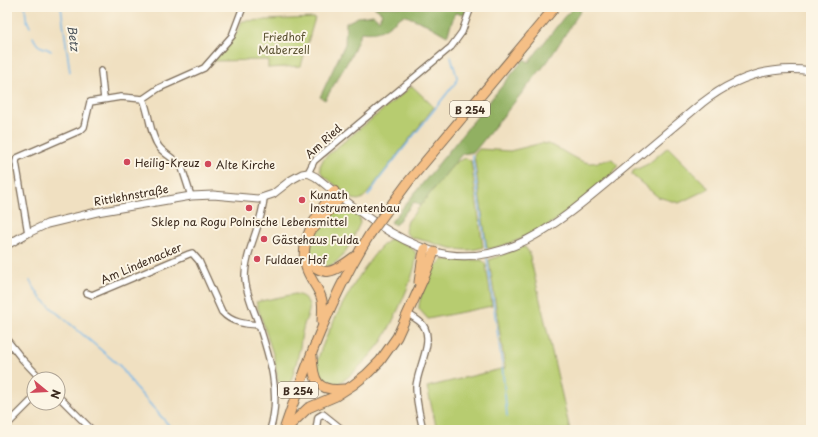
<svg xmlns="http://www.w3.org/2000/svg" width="818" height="437" font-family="'Playpen Sans',sans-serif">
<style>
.green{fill:#b7cc70;stroke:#797b47}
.forest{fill:#91b062;stroke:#666d40}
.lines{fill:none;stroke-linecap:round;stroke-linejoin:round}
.stream{stroke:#73b7e9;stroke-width:1.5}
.minor-casing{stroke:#7a6a57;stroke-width:8}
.tertiary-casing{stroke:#7a6a57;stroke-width:9}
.trunk-casing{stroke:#7a6a57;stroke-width:11}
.minor{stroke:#fff;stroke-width:5.5}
.tertiary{stroke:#fff;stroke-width:7}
.trunk{stroke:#f5bf86;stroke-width:9}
.trunk-bridge-casing{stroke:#7a6a57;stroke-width:11;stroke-linecap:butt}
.trunk-bridge{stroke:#f5bf86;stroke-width:9}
.poi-dot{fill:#d1495b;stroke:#fcf5e5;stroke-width:1.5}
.labels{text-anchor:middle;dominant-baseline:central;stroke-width:4;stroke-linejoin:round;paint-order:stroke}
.shield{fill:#fcf5e5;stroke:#75675a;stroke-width:1}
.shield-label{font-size:10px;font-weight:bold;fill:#3b2a1e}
.park-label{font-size:11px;fill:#5a5232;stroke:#fcf5e5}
.street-label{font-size:11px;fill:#3b2a1e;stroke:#fcf5e5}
.poi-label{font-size:11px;fill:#3b2a1e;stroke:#fcf5e5;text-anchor:start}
.water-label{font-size:12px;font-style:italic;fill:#4c545b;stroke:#fcf5e5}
</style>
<rect width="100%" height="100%" fill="#fcf5e5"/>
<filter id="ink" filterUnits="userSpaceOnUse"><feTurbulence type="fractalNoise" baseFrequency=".025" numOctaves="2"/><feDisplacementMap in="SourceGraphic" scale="8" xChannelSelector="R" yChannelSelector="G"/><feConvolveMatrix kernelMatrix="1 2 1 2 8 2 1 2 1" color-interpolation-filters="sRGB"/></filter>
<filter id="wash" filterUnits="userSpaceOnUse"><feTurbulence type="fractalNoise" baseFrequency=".012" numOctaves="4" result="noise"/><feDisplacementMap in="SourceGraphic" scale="16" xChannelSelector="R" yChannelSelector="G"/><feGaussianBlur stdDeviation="0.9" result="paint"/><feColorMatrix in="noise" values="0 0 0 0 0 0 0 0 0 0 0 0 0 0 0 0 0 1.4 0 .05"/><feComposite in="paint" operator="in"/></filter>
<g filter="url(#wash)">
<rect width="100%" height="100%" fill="#f0e0c1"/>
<!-- green -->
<g class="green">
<polygon points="315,18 301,66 268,68 268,60 213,61 235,36 242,21"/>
<path d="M412,86l22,21 -67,87c-5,5 -7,7 -14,5l-30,-24 -3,-5v-4l4,-8z"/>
<path d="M542,143c18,2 30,18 48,20 7,0 15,-3 22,-4l6,6 -4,7c-21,18 -43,39 -67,54 -18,11 -37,18 -57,23l-3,-1 -13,-93 5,-6 31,2z"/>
<polygon points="668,147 708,187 708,189 679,203 658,197 632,175 633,171 648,164"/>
<path d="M466,158l5,3 12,86c-21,9 -48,-5 -70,-9l-5,-3 -3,-4 3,-10 44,-55 6,-5z"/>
<path d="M342,208l5,1 12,6 1,8c-7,15 -18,43 -36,44 -5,-2 -10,-4 -12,-9 -8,-16 15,-46 30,-50z"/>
<path d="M392,238c6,3 19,7 23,14 7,12 -25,76 -33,89 -8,11 -36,43 -49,44 -12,1 -17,-11 -16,-21 3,-24 53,-116 75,-126z"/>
<polygon points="522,247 525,247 529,252 570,430 437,430 427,387 505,368 489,260"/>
<path d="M443,260h39l4,5 6,41 -64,13 -9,-10c-1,-12 13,-44 24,-49z"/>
<path d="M295,294c6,1 12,4 14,11 2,7 -5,16 -6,24 -2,6 -2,12 -3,18 -4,17 -8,35 -16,51l-3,1 -7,-42 -18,-55z"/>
</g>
<!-- forest -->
<g class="forest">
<path d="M374,7h94l-3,7 -10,-1 -8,23 -21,-12 -22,-9c-17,11 -21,20 -43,17l-10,24 -26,44 -5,-3 25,-53 1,-21 12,-6 15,-2 6,5 3,-7z"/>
<polygon points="574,7 583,7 548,61 474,152 462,154 420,206 414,202 395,225 391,222 524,59 529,62 564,17"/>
</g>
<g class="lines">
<!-- stream -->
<g class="stream">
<polyline points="25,7 26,18 30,27"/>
<polyline points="61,7 70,72"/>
<path d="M33,37c6,13 8,8 18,14"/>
<polyline points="472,155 486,249"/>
<polyline points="368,196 380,178 456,82 457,77 451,57"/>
<polyline points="487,258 502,364 507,416"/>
<polyline points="30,281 40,297 56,312 120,366 135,387 173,430"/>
</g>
</g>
</g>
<g filter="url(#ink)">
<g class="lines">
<defs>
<g id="minor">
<polyline points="101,71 104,99"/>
<polyline points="143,99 159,88 204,68 232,36 243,7"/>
<path d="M143,99c7,15 6,34 16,48 6,8 17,12 23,21l9,28"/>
<polyline points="308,173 314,161 321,155 451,47 462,32 471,7"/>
<path d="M264,198c-2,28 -19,52 -19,80 1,14 7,28 12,41 12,36 25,74 13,111"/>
<polyline points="28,233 16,162 17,158 81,130 84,127 90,102 121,97 143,99"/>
<path d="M87,293l5,2 97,-41 3,-1 7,8 23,51c10,11 23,12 37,13"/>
<path d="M408,314c5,3 11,6 15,11 12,16 -6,44 -7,62 0,15 4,29 7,43"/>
<polyline points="7,340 22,359 41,379"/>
<polyline points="58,396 92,430"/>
<polyline points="7,425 34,398"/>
<polyline points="316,430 318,417 323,414 343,430"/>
</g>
<path id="tertiary" d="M7,245l21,-12 19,-9 50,-12 94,-16 22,-1 45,4 15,-5 18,-14 11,-6 6,-1 8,4c36,29 71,60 116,74 73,22 133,-34 184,-76 29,-24 57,-48 86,-72 32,-25 68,-38 109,-32"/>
<g id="trunk">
<polyline points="386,212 409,181 555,7"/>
<polyline points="314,228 341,197"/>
<path d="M305,257c18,23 29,15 49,0"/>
<polyline points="419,282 423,256 425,249"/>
<path d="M322,322c0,-8 2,-17 -1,-25 -3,-10 -12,-19 -15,-30 -8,-27 13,-55 28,-76"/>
<path d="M312,356c1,25 5,36 32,33"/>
<path d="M285,427c23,-67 47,-133 85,-193"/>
<polyline points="285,430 308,408 336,396 353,385 367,374 380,361 397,337 402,326 425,275 434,252"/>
</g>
</defs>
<!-- minor casing -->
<use href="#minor" class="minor-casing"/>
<!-- tertiary casing -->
<use href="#tertiary" class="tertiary-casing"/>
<!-- trunk casing -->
<use href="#trunk" class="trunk-casing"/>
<!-- minor -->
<use href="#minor" class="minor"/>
<!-- tertiary -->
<use href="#tertiary" class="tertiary"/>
<!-- trunk -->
<use href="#trunk" class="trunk"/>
<defs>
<polyline id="trunk-bridge" points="370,234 386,212"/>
</defs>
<!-- trunk-bridge casing -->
<use href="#trunk-bridge" class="trunk-bridge-casing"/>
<!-- trunk-bridge -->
<use href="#trunk-bridge" class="trunk-bridge"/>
</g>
</g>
<!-- markers -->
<g class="poi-dot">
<circle cx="127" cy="162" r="4"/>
<circle cx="208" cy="164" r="4"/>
<circle cx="302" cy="200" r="4"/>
<circle cx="249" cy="208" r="4"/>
<circle cx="264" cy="239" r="4"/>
<circle cx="257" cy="259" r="4"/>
</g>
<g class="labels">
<!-- shield labels -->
<g class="shield">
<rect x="450" y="101" width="40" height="16" rx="3"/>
<rect x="278" y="382" width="40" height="16" rx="3"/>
</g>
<g class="shield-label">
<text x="470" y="109">B 254</text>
<text x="298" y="390">B 254</text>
</g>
<!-- park labels -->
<g class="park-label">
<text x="284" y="36">Friedhof<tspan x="284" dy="13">Maberzell</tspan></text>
</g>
<!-- street labels -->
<g class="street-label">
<text transform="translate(323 141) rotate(-42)">Am Ried</text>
<text transform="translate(131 195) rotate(-10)">Rittlehnstraße</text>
<text transform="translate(141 263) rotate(-23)">Am Lindenacker</text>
</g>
<!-- poi labels -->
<g class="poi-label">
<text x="135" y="162">Heilig-Kreuz</text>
<text x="216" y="164">Alte Kirche</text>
<text x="310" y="194">Kunath<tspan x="310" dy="13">Instrumentenbau</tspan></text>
<text x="249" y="221" text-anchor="middle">Sklep na Rogu Polnische Lebensmittel</text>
<text x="272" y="239">Gästehaus Fulda</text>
<text x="265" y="259">Fuldaer Hof</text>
</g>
<!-- water labels -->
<g class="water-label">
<text transform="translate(74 38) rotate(82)">Betz</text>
</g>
</g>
<!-- margin -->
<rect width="818" height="437" fill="none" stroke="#fcf5e5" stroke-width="24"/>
<!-- north arrow -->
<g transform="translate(46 391) rotate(108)"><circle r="19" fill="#fcf5e5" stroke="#afa495"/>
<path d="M0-3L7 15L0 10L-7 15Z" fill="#d1495b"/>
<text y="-6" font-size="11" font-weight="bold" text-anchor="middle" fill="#3b2a1e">N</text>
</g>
</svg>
